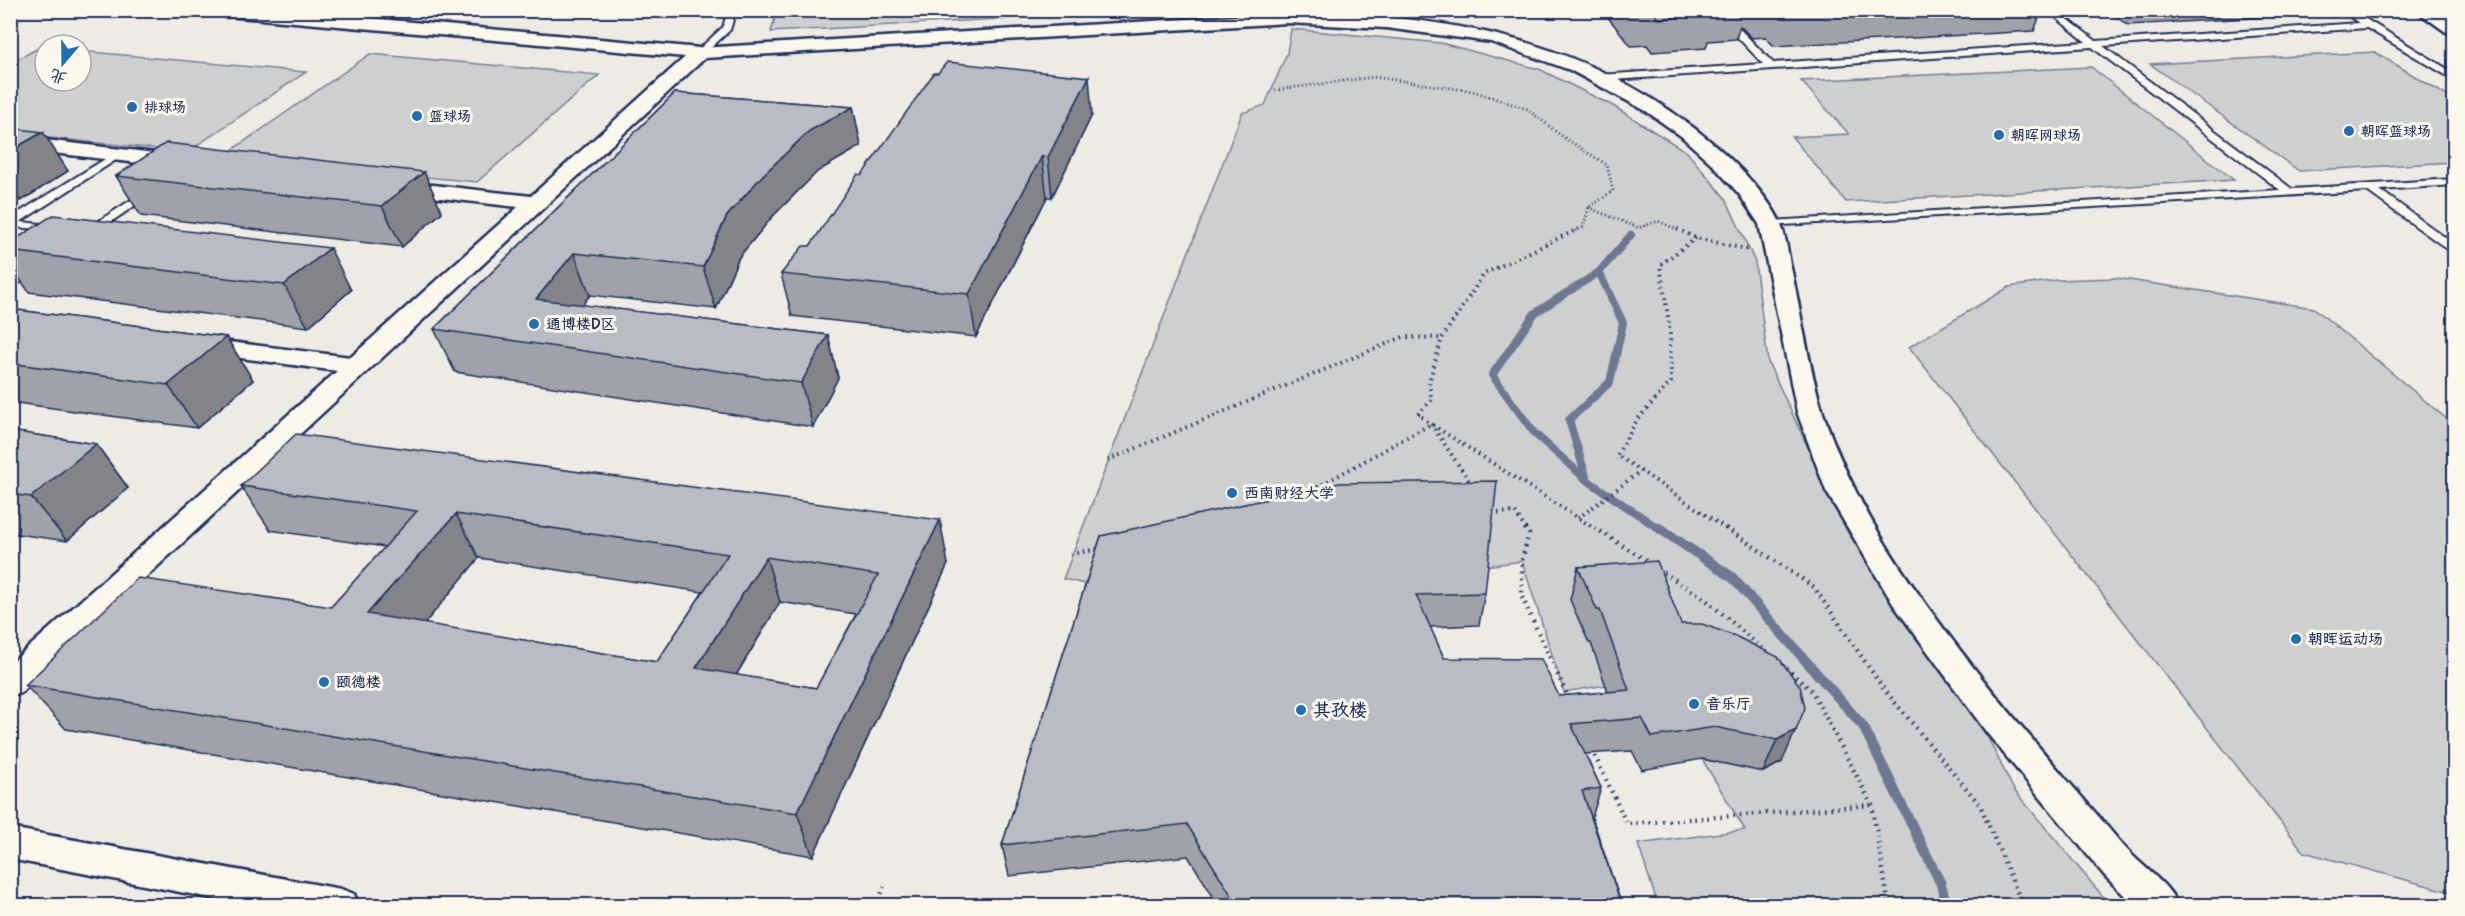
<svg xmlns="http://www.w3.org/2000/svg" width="2465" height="916" font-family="Pangolin,'LXGW WenKai TC',sans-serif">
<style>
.green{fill:#cecfcf;stroke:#747f96;stroke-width:1.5}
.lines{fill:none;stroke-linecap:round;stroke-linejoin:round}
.stream-far1{stroke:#6d7892;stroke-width:8}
.stream{stroke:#6d7892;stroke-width:10}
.service-casing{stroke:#1b2f5e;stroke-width:4}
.minor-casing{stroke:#1b2f5e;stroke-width:5}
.secondary-casing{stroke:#1b2f5e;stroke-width:5}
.path-far2{stroke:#1b2f5e;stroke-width:3;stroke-dasharray:1 3;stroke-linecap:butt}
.path-far1{stroke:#1b2f5e;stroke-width:4;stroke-dasharray:1.5 4.5;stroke-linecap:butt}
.path{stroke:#1b2f5e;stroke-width:4.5;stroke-dasharray:1.5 5;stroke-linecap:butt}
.service{fill:#fbf7ec;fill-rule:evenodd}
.minor{fill:#fbf7ec;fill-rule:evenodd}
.secondary{fill:#fbf7ec;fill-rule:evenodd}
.wall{fill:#9fa2a8;stroke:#1b2f5e;stroke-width:1.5;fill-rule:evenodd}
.shaded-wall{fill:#828488;stroke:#1b2f5e;stroke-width:1.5}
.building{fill:#b9bcc3;stroke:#1b2f5e;stroke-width:1.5;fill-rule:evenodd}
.poi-dot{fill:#1f6fb2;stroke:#fbf7ec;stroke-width:2}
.labels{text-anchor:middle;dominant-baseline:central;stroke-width:6;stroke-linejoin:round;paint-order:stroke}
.far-poi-label{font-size:14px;font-weight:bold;fill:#1b2f5e;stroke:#fbf7ec;text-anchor:start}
.poi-label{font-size:15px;font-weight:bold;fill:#1b2f5e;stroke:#fbf7ec;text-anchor:start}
.near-poi-label{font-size:18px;font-weight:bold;fill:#1b2f5e;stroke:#fbf7ec;text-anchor:start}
</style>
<rect width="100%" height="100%" fill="#eeebe4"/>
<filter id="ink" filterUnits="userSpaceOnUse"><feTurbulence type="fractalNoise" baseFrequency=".0167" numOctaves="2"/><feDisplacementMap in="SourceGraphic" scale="12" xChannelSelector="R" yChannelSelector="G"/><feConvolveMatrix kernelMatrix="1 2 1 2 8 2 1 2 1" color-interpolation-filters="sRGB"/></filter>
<g filter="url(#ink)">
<!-- green -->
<g class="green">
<polygon points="777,11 777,10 1140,11 771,32"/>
<polygon points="1291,29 1441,43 1539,69 1613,106 1687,152 1726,199 1755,262 1768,362 1848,533 1947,656 2014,790 2110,905 1658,905 1638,844 1745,830 1702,759 1763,772 1782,762 1606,685 1564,692 1522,561 1485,566 1098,587 1063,579 1242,113 1265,105 1287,53"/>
<polygon points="40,47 45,47 45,81 81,81 81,51 306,72 187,152 11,134 11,63"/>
<polygon points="2375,52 2454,100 2454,162 2299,171 2150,64"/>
<polygon points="370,54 599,75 477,182 222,157"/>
<polygon points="2091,67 2234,180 1846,202 1792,137 1849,134 1801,81"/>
<polygon points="2116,278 2314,308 2454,425 2454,893 2304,852 1909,347 2009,287 2057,280"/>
</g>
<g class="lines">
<!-- stream-far1 -->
<g class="stream-far1">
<polyline points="1631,235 1599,272 1535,313 1492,375 1535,434 1587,480 1661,530"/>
<polyline points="1587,480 1569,420 1610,382 1623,323 1599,272"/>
</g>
<!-- stream -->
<polyline class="stream" points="1659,528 1732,577 1863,726 1941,884 1947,906"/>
<defs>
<g id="service">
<polygon points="728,10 736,10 730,30 703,55 697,55 697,51 723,27"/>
<polygon points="1712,10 1721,10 1773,63 2086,42 2047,10 2056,10 2096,41 2359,23 2340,10 2351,10 2454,73 2454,80 2367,28 2103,46 2292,189 2454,179 2454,185 2380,190 2454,244 2454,252 2450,251 2367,191 1766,226 1765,224 1770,221 2280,190 2092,47 1599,81 1594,78 1599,75 1763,64"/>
<polygon points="118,151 122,152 122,156 20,222 53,225 57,226 57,230 10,227 10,218"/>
<polygon points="148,189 152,190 152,194 93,234 85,234 85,230"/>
<polygon points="34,267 38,268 38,272 10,288 10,280"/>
</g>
<g id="minor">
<path d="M208,10h72l420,38 587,-35c160,1 304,25 429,133 21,18 56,55 65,79 6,15 7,32 11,47 10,47 17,96 31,141 21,63 54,122 92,176 58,83 124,159 190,235 9,11 18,22 27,31 16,16 37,30 46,51h-43l-30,-30 -118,-143 -94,-129 -67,-113 -29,-79 -38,-188 -20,-30 -27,-30 -31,-28 -35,-25 -76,-41 -79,-28 -105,-14 -99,-5 -582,35 -684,635 -11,3v-32l327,-293 -140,-19 -9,-2 -3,-5 3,-5 9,-2 154,19 167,-150 -120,-14 -7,-2 -4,-4 4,-4 7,-2 133,15 154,-139 -469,-42z"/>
<polygon points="10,136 181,156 188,158 191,162 188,166 181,168 10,148"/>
<polygon points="10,828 341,889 354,894 359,906 252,906 10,859"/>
</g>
<polygon id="secondary" points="2415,10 2441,10 2454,18 2454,33 2446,32"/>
</defs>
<!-- service casing -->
<use href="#service" class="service-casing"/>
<!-- minor casing -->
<use href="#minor" class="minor-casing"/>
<!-- secondary casing -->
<use href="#secondary" class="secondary-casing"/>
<!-- path-far2 -->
<g class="path-far2">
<polyline points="1275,90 1374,77 1473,91 1527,109 1563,137 1607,165 1613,191 1590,207"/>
<polyline points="1575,231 1583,227 1589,208 1639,228 1658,221 1680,231"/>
</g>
<!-- path-far1 -->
<g class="path-far1">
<polyline points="1677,229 1696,238 1750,250"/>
<polyline points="1696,238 1660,265 1670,330 1671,382 1637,420 1617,455 1728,530"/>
<polyline points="1108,460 1403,337 1442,338"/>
<polyline points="1472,485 1431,424 1418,414 1432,400 1429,382 1442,338 1484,274 1578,229"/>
<polyline points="1312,490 1431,424 1597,530"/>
<polyline points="1492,513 1515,512 1526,530"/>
<polyline points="1578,518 1641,471"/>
</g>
<!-- path -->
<g class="path">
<polyline points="1525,528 1529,534 1522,560 1522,597 1569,699"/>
<polyline points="1595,528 1650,563"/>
<polyline points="1726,528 1814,587 1883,688 1980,805 2023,906"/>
<polyline points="1070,554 1099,549"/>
<polyline points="1658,569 1705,599 1769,654"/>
<polyline points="1786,668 1812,691 1872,805 1889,906"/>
<polyline points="1592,750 1627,824 1872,805"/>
<polyline points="877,906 884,887"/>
</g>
<!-- service -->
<use href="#service" class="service"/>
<!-- minor -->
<use href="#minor" class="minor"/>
<!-- secondary -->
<use href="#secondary" class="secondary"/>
</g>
<!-- wall -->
<g class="wall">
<polygon points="1602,10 2042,10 2034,31 1774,46 1765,37 1752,38 1740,26 1736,39 1708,41 1706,48 1652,52 1647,45 1631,46"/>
<polygon points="2106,10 2341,10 2339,13 2128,25"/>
<polygon points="675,93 853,107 861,146 818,171 772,217 739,257 716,309 590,295 582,305 828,335 838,378 813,427 455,372 434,329"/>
<polygon points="1092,115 1052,197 1047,197 976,337 792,316 781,274 810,246 862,175"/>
<polygon points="10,128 68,171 21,201 10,200"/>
<polygon points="424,172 442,212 402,247 141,216 116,176"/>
<polygon points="10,243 351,290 308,327 29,292 10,265"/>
<polygon points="10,309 226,337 253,380 197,428 10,402"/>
<polygon points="10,431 96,444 128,488 67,541 10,533"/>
<path d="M241,486l707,78 -135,292 -747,-127 -41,-44 306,-78 54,-60 -115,-17zM479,558l224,34 -46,70 -233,-38zM780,602l76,12 -40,74 -80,-13z"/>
<polygon points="1101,536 1485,593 1479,625 1430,627 1444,658 1559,696 1608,692 1591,643 1589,643 1570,600 1578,567 1681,624 1778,657 1782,762 1763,772 1702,759 1642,770 1632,751 1585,754 1601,788 1592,817 1622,906 1219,906 1188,856 1009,876 1002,845"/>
</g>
<!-- shaded-wall -->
<g class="shaded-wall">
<polygon points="1089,77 1092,115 1052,197 1048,157"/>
<polygon points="853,107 861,146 818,171 772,217 739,257 716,309 703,267 727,216 762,176 809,131"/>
<polygon points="43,132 68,171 21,201 10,186 10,151"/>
<polygon points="1042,156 1047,197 976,337 969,294"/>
<polygon points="424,172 442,212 402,247 382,206"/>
<polygon points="330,248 351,290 308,327 284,285"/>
<polygon points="574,253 590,295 554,342 536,299"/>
<polygon points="828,335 838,378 813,427 801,383"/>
<polygon points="226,337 253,380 197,428 168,385"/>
<polygon points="96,444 128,488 67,541 31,497"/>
<polygon points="456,514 479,558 395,659 367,614"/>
<polygon points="940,520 948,564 813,856 797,813"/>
<polygon points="766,557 780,602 714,712 696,668"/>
<polygon points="1796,730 1782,762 1763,772 1777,740"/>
</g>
<!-- building -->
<g class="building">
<polygon points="1636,10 1710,10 1715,15 1659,19 1654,12 1638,13"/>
<polygon points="1780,10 1836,10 1783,14"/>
<polygon points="947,62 1089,77 1048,157 1042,156 969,294 781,274 803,246 810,246 858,174 862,175 934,73 938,73"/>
<polygon points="675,93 853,107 809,131 762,176 727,216 703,267 574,253 536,299 828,335 801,383 434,329"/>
<polygon points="10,128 43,132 10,151"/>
<polygon points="166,143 424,172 382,206 116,176"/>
<polygon points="53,215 330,248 284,285 10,251 10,243"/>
<polygon points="10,309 226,337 168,385 10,363"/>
<polygon points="10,431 96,444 31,497 10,494"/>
<path d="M296,434l644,86 -143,293 -772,-128 113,-107 193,29 86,-96 -176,-25zM456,514l272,40 -71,108 -290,-48zM766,557l112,18 -62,113 -120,-20z"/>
<polygon points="1497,481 1485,593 1416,595 1444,658 1541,659 1559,696 1629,690 1600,610 1597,610 1578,567 1657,561 1681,624 1702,624 1735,636 1778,657 1800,686 1805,708 1796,730 1777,740 1715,727 1652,737 1642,718 1571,724 1601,788 1582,791 1622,906 1238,906 1187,824 1002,845 1101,536 1339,483"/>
</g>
</g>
<!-- markers -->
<g class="poi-dot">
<circle cx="132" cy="107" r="6"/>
<circle cx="417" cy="116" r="6"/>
<circle cx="2349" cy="131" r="6"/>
<circle cx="1999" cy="135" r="6"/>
<circle cx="534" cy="324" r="6"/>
<circle cx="1232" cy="493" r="6"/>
<circle cx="2296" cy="639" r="6"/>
<circle cx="324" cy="682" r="6"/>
<circle cx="1694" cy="704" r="6"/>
<circle cx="1301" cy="710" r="6"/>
</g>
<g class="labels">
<!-- far-poi labels -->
<g class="far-poi-label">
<text x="144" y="107">排球场</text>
<text x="429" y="116">篮球场</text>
<text x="2361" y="131">朝晖篮球场</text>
<text x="2011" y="135">朝晖网球场</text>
</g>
<!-- poi labels -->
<g class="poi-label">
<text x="546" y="324">通博楼D区</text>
<text x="1244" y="493">西南财经大学</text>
<text x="2308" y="639">朝晖运动场</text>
<text x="336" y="682">颐德楼</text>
<text x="1706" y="704">音乐厅</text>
</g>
<!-- near-poi labels -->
<g class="near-poi-label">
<text x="1313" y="710">其孜楼</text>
</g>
</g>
<!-- margin -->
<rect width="2465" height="916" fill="none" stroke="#fbf7ec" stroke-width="36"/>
<rect x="18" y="18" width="2429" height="880" fill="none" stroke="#1b2f5e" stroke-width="2" filter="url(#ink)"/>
<!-- north arrow -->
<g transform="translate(63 63) rotate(200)"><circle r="28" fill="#fbf7ec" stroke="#a1a7b3" stroke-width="1.5"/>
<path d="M0-4.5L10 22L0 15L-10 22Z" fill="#1f6fb2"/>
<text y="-9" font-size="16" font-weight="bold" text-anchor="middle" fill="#1b2f5e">北</text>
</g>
</svg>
